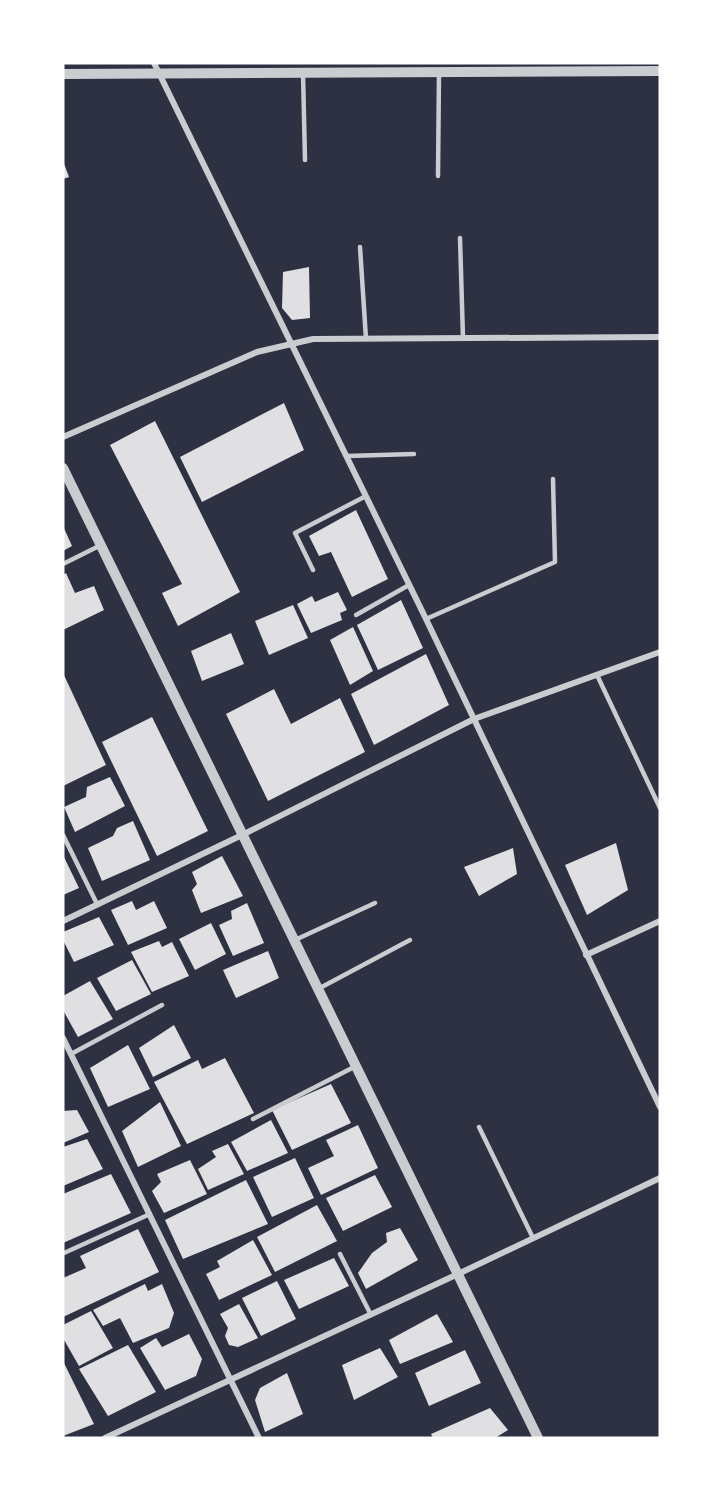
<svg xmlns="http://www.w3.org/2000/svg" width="723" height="1501" font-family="Arial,sans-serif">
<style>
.building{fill:#e0e0e3}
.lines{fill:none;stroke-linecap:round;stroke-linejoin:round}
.service{stroke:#caccd0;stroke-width:4.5}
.minor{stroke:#caccd0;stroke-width:6}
.tertiary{stroke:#caccd0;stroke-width:10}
</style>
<rect width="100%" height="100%" fill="#2d3142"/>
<!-- building -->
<g class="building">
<polygon points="63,161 69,177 63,179"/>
<polygon points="309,267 310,318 292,320 282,308 283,272"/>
<polygon points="284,403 304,450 202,502 180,457"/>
<polygon points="155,421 240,592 178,626 162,593 182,584 110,445"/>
<polygon points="356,510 388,579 352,597 331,552 319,556 309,536"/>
<polygon points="63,526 72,546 63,551"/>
<polygon points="66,573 75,593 94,586 104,610 63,630 63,575"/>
<polygon points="338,592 347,610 340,613 342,620 311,633 297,604 312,596 315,602"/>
<polygon points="401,600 423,648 378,670 357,625"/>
<polygon points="293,605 308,638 269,655 255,621"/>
<polygon points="353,627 373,671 350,685 330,640"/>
<polygon points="231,633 244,664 202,681 191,651"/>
<polygon points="426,654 449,705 374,745 351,694"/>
<polygon points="63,673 106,765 63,786"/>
<polygon points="274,689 291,724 340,698 365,752 268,801 226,714"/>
<polygon points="152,717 208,831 157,856 102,742"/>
<polygon points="110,777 125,806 75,832 64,807 86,797 87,787"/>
<polygon points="133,821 150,860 102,881 88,848 113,836 117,828"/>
<polygon points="616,843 628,890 587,915 565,865"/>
<polygon points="513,848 517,874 479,896 464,867"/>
<polygon points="63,855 79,888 63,895"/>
<polygon points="222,856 243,896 201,913 192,890 197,884 192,872"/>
<polygon points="132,901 136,910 154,901 167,928 128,945 111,910"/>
<polygon points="247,903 264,943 233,956 219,925 232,919 231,911"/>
<polygon points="99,917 114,945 74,962 63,940 63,932"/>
<polygon points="211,923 226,954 195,970 179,939"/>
<polygon points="159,941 162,947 172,942 189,976 152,992 131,952"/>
<polygon points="268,951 279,978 236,998 223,970"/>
<polygon points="132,960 151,994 116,1011 97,978"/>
<polygon points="90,981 113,1019 78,1037 63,1010 63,996"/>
<polygon points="174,1025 191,1058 153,1077 139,1048"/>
<polygon points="128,1045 150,1089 108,1107 90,1068"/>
<polygon points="225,1058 254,1113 187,1144 154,1082 198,1060 202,1069"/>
<polygon points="331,1084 351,1123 292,1150 272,1110"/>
<polygon points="160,1102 181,1146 138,1167 122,1131"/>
<polygon points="77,1110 89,1132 63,1143 63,1111"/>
<polygon points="271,1120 288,1153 247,1171 231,1142"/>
<polygon points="358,1125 378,1168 321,1195 308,1168 334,1156 326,1140"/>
<polygon points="87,1139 103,1169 63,1186 63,1147"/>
<polygon points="228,1144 244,1174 208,1190 198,1169 216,1157 212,1151"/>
<polygon points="295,1158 314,1198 272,1217 253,1177"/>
<polygon points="190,1160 207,1194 164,1213 152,1191 161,1182 157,1174"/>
<polygon points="111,1174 131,1213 63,1243 63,1194"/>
<polygon points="375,1175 392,1207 343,1231 326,1198"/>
<polygon points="246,1180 268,1224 183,1259 165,1220"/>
<polygon points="317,1205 337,1241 275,1272 257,1237"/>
<polygon points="400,1228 418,1260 366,1289 358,1273 372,1253 387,1242 386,1233"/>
<polygon points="138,1229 159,1272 63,1317 63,1278 86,1268 80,1256"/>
<polygon points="253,1240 272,1275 219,1300 206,1274 220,1267 217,1261"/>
<polygon points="334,1258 349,1286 299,1309 284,1280"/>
<polygon points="277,1281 296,1319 261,1336 242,1298"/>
<polygon points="145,1284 148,1291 162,1284 174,1313 169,1328 133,1343 120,1318 103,1326 93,1310"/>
<polygon points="239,1304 258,1338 238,1347 229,1345 225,1336 228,1328 220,1314"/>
<polygon points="91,1311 113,1348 79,1366 63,1338 63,1325"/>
<polygon points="437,1314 453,1342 400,1364 389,1340"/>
<polygon points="189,1334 202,1359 196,1376 165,1390 140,1348 156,1338 162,1347"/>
<polygon points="128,1345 156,1392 108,1416 79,1369"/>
<polygon points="380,1348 398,1377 354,1400 342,1365"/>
<polygon points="465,1350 481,1383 429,1406 415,1373"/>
<polygon points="63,1361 94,1424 63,1436"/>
<polygon points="287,1373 303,1414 265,1432 255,1400 260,1388"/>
<polygon points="490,1408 508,1430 495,1438 433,1438 431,1434"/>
</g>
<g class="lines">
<!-- service -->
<g class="service">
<polyline points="303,73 305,160"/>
<polyline points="438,176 439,73"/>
<polyline points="460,238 463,338"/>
<polyline points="360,247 366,339"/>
<polyline points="347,456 414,454"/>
<polyline points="63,564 101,545"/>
<polyline points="313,570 295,533 366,496"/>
<polyline points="356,615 409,585"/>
<polyline points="426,619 555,562 553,479"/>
<polyline points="597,675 660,808"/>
<polyline points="63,835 97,904"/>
<polyline points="295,940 375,903"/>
<polyline points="318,989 410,940"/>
<polyline points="71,1054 162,1005"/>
<polyline points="253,1119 356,1066"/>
<polyline points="479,1127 533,1238"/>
<polyline points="64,1253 150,1214"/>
<polyline points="340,1254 371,1315"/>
</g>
<!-- minor -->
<g class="minor">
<polyline points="154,63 426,619 660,1107"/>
<polyline points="63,437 257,352 313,339 660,337"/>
<polyline points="63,921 242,835 474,719 660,652"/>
<polyline points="586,955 660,921"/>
<polyline points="63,1038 259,1438"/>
<polyline points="105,1438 458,1274 660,1178"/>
</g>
<!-- tertiary -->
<g class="tertiary">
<polyline points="63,74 660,71"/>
<polyline points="63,468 538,1438"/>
</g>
</g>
<!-- border -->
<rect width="723" height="1501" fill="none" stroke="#ffffff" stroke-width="129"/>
</svg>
